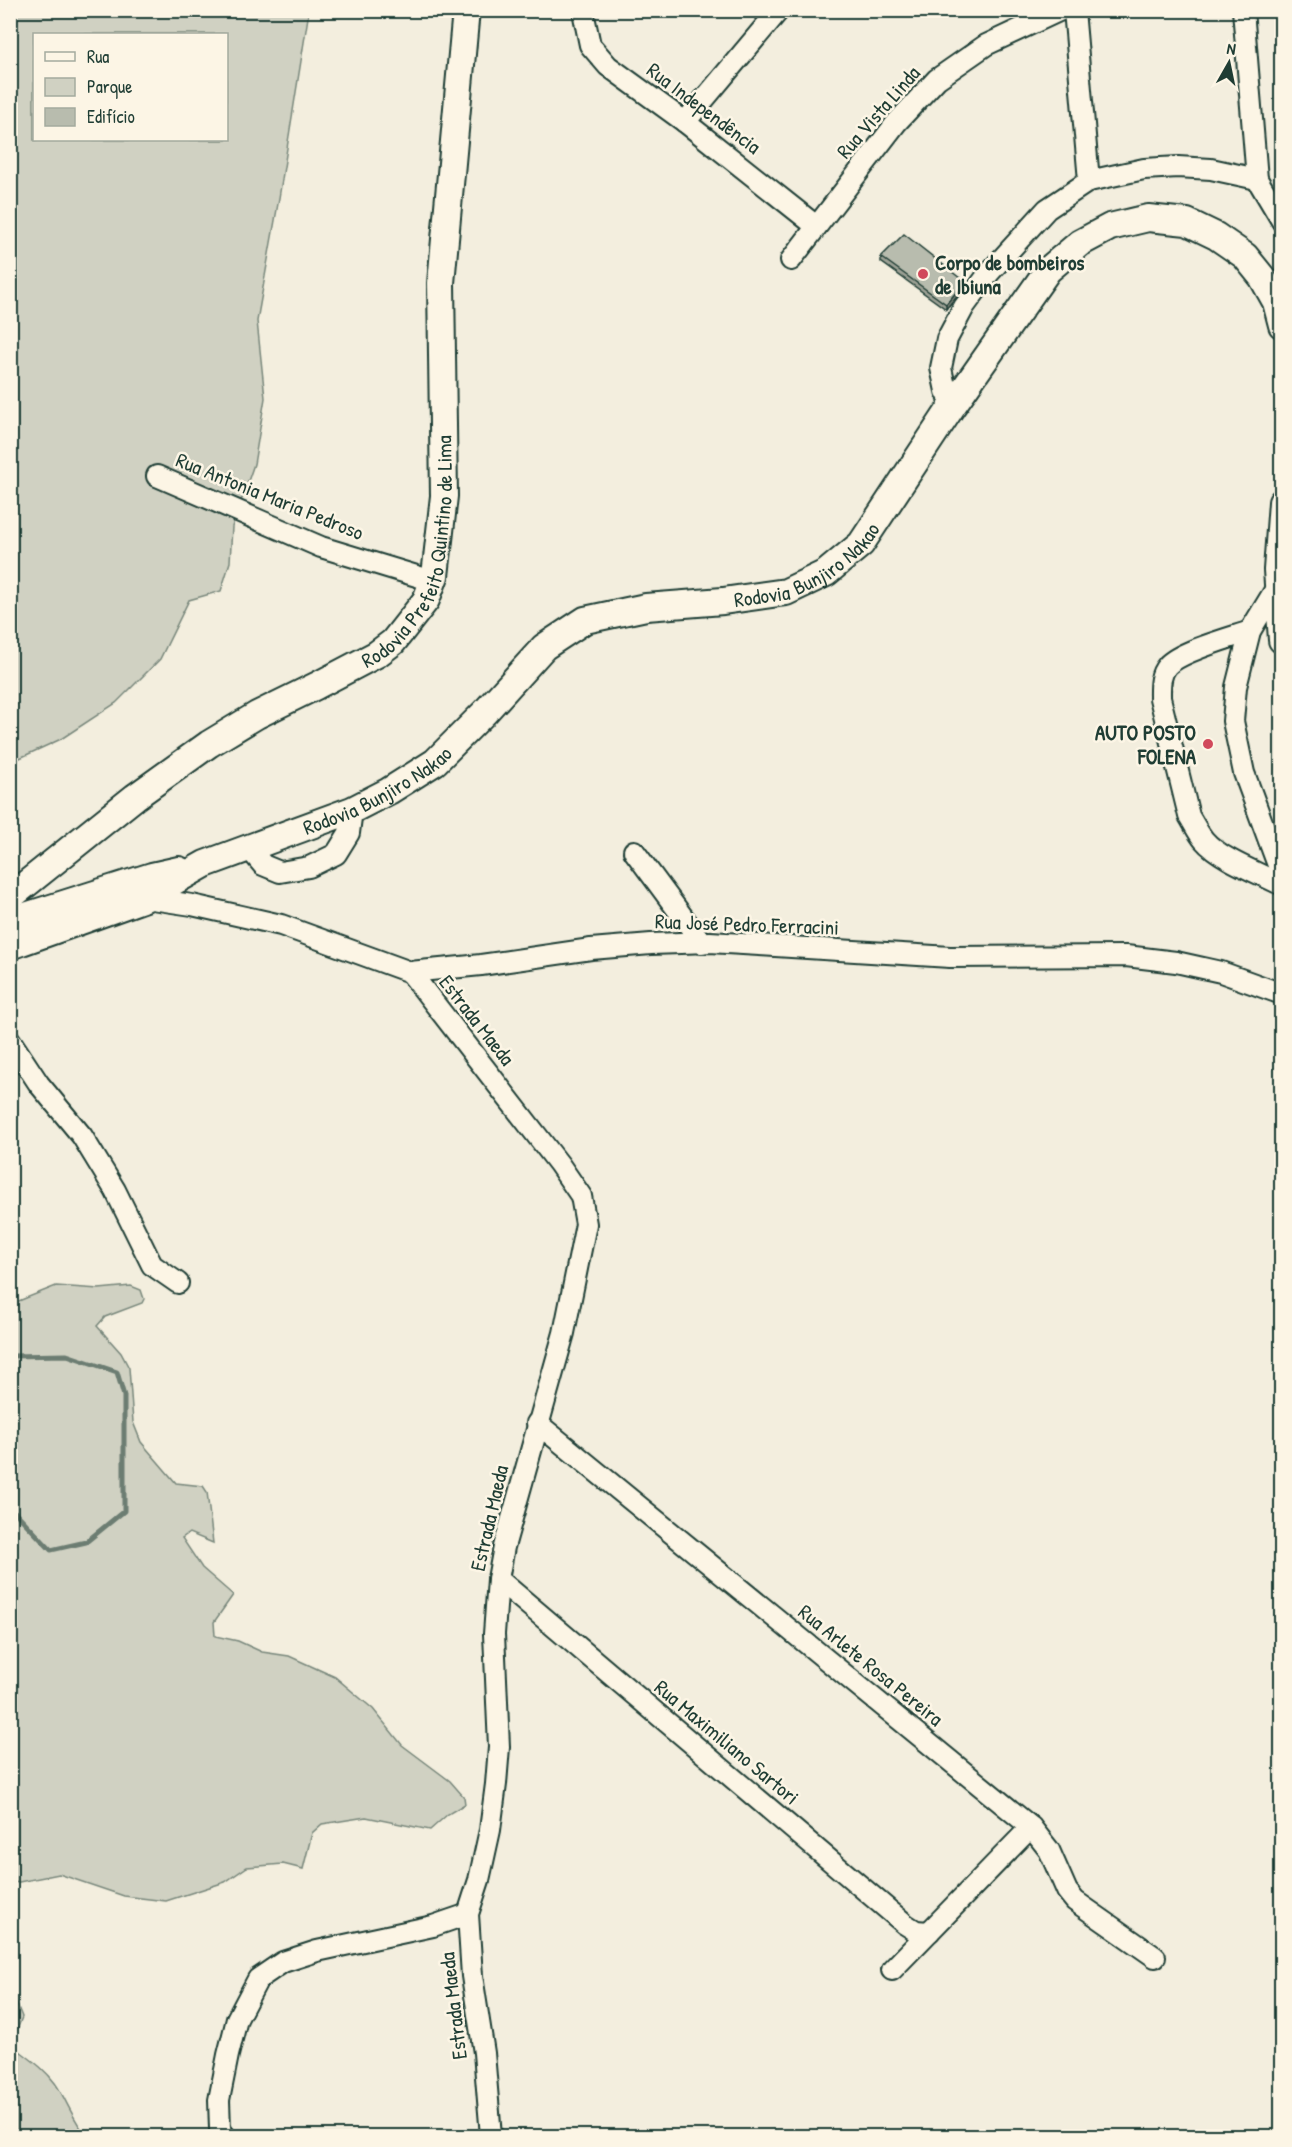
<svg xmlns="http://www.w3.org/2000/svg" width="1292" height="2147" font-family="'Patrick Hand',sans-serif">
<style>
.green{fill:#d0d1c2;stroke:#78877b;stroke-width:1.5;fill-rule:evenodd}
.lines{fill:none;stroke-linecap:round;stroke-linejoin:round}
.stream{stroke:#6c7d72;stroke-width:5}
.minor-casing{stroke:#1f3d34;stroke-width:24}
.major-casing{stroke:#1f3d34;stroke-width:30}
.minor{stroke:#fcf5e5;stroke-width:20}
.major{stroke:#fcf5e5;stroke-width:26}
.wall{fill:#9ea296;stroke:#1f3d34;stroke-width:1.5}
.shaded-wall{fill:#81847a;stroke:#1f3d34;stroke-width:1.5}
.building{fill:#b8bcae;stroke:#1f3d34;stroke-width:1.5}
.poi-dot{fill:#d1495b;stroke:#fcf5e5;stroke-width:2}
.labels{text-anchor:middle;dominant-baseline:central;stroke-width:5;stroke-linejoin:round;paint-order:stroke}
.street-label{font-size:21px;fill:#1f3d34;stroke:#fcf5e5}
.poi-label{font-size:21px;font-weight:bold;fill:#1f3d34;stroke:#fcf5e5;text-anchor:start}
</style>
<rect width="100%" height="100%" fill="#f3eede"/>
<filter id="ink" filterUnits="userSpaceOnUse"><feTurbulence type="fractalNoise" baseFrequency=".0167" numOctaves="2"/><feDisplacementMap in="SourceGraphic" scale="12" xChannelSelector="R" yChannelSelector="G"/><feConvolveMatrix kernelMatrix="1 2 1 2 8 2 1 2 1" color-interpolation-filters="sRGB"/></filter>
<g filter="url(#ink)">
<!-- green -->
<g class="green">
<path d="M10,11h299l-30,187 -22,123 8,77 -11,66 -22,63 -2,35 -9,29 -32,9 -29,59 -44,44 -55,36 -50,23zM34,34h192v106h-192z"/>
<polygon points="56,1286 99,1289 131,1286 141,1290 144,1299 142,1303 105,1317 97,1326 121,1353 129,1368 133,1422 141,1442 176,1483 203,1486 207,1492 213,1543 189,1533 182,1538 202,1568 233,1595 214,1622 215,1636 238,1641 262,1652 289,1656 335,1677 373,1709 402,1745 450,1781 464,1797 465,1804 448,1814 430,1830 366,1817 322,1824 312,1833 303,1869 283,1864 247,1867 225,1882 166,1901 124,1896 59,1874 14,1883 11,1882 11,1304"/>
<path d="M11,1993l3,4 8,20 -8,21 2,10c14,11 28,20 39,35 12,17 18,38 32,53h-76z"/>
</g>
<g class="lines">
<!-- stream -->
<polyline class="stream" points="10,1356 67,1355 117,1372 124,1396 124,1511 86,1542 51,1550 15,1512 10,1513"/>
<defs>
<g id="minor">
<polyline points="585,10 584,16 590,45 608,66 685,122 816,226"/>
<polyline points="1074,10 1089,181"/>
<polyline points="1243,10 1257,179 1282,221"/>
<polyline points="685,122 779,10"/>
<polyline points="791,260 897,122 937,79 986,45 1061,10"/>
<polyline points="953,405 946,391 941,368 947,339 964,307 989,273 1047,209 1089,181 1144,169 1178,167 1211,169 1257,179"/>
<polyline points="157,476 321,547 433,581"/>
<polyline points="1278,585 1250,631 1236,687 1233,721 1244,773 1282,876"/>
<path d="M1250,631c-20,7 -70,20 -83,35 -8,9 -7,22 -7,32l29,118c5,8 9,17 15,24 16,19 55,33 78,45"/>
<polyline points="248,847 263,865 280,872 309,867 336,854 349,833 352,810"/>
<polyline points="634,851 702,943"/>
<polyline points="145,898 192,905 281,925 410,972 481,965 591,949 651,944 710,942 950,957 1126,956 1176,962 1221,972 1282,994"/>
<polyline points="410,972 559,1164 581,1196 586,1224 564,1333 504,1547 498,1579 494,1634 499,1747 496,1784 490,1830 479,1880 468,1914 472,1976 484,2053 491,2136"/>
<polyline points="10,1040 39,1084 82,1136 115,1190 152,1265 178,1283"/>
<polyline points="537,1423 1031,1827 1049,1850 1067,1891 1075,1901 1155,1957"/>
<polyline points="498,1579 905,1924 916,1931 929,1932"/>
<polyline points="892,1970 1031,1827"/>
<polyline points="225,2136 220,2129 219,2100 228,2055 237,2019 258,1979 283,1962 317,1951 433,1926 468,1914"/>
</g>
<g id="major">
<polyline points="1282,502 1277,570 1282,640"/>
<path id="s1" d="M10,897l125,-100 74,-53 48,-29 59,-29 61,-32 16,-12 33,-42 9,-24 9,-80 -3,-213 25,-273"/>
<polyline points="10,921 152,876 179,870"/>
<path id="s2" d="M10,946l135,-48 60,-34 147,-54 37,-19 46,-29 50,-50 59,-65 41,-27 61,-13 77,-6 63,-9 40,-19 35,-29 92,-139 95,-135 32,-27 30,-16 38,-9 39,4 29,14 29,20 17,21 14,25 6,23"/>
</g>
</defs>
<!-- minor casing -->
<use href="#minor" class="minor-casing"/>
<!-- major casing -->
<use href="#major" class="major-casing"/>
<!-- minor -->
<use href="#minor" class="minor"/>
<!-- major -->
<use href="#major" class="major"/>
</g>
<!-- wall -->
<polygon class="wall" points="881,257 965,286 946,309 881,262"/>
<!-- shaded-wall -->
<polygon class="shaded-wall" points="965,282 965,286 946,309 946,304"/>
<!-- building -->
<polygon class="building" points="904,234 965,282 946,304 881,257"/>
</g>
<!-- markers -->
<g class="poi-dot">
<circle cx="923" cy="274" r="6"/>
<circle cx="1208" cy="744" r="6"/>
</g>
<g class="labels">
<!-- street labels -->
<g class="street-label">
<text transform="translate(704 108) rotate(37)">Rua Independência</text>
<text transform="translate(878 112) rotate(-49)">Rua Vista Linda</text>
<text transform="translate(270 496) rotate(22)">Rua Antonia Maria Pedroso</text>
<text stroke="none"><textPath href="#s1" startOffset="554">Rodovia Prefeito Quintino de Lima</textPath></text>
<text stroke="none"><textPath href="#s2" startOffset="906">Rodovia Bunjiro Nakao</textPath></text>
<text stroke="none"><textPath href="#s2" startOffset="400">Rodovia Bunjiro Nakao</textPath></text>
<text transform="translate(747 924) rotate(2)">Rua José Pedro Ferracini</text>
<text transform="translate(477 1020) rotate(52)">Estrada Maeda</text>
<text transform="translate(489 1518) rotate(-77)">Estrada Maeda</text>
<text transform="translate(871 1665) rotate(39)">Rua Arlete Rosa Pereira</text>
<text transform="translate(727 1742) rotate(40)">Rua Maximiliano Sartori</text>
<text transform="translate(453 2006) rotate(-97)">Estrada Maeda</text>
</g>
<!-- poi labels -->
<g class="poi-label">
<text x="935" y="262">Corpo de bombeiros<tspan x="935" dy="24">de Ibiuna</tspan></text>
<text x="1196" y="732" text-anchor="end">AUTO POSTO<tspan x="1196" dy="24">FOLENA</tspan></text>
</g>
</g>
<!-- margin -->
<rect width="1292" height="2147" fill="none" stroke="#fcf5e5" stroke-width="36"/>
<rect x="18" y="18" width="1256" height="2111" fill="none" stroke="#1f3d34" stroke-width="2" filter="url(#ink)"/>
<!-- legend -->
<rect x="33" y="33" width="195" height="108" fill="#fcf5e5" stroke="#a4ab9e" stroke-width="1.5"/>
<rect x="45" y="52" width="30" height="9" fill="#fcf5e5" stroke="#a4ab9e" stroke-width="1.5"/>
<text x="87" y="63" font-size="18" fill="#1f3d34">Rua</text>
<rect x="45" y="78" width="30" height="18" fill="#d0d1c2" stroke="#a4ab9e" stroke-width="1.5"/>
<text x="87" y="93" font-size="18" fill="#1f3d34">Parque</text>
<rect x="45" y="108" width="30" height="18" fill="#b8bcae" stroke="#a4ab9e" stroke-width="1.5"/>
<text x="87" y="123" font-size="18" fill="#1f3d34">Edifício</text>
<!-- north arrow -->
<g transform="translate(1229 63) rotate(9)" stroke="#fcf5e5" stroke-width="4.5" paint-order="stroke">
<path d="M0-4.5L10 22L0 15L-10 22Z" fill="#1f3d34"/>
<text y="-9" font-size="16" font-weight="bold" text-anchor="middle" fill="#1f3d34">N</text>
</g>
</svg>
